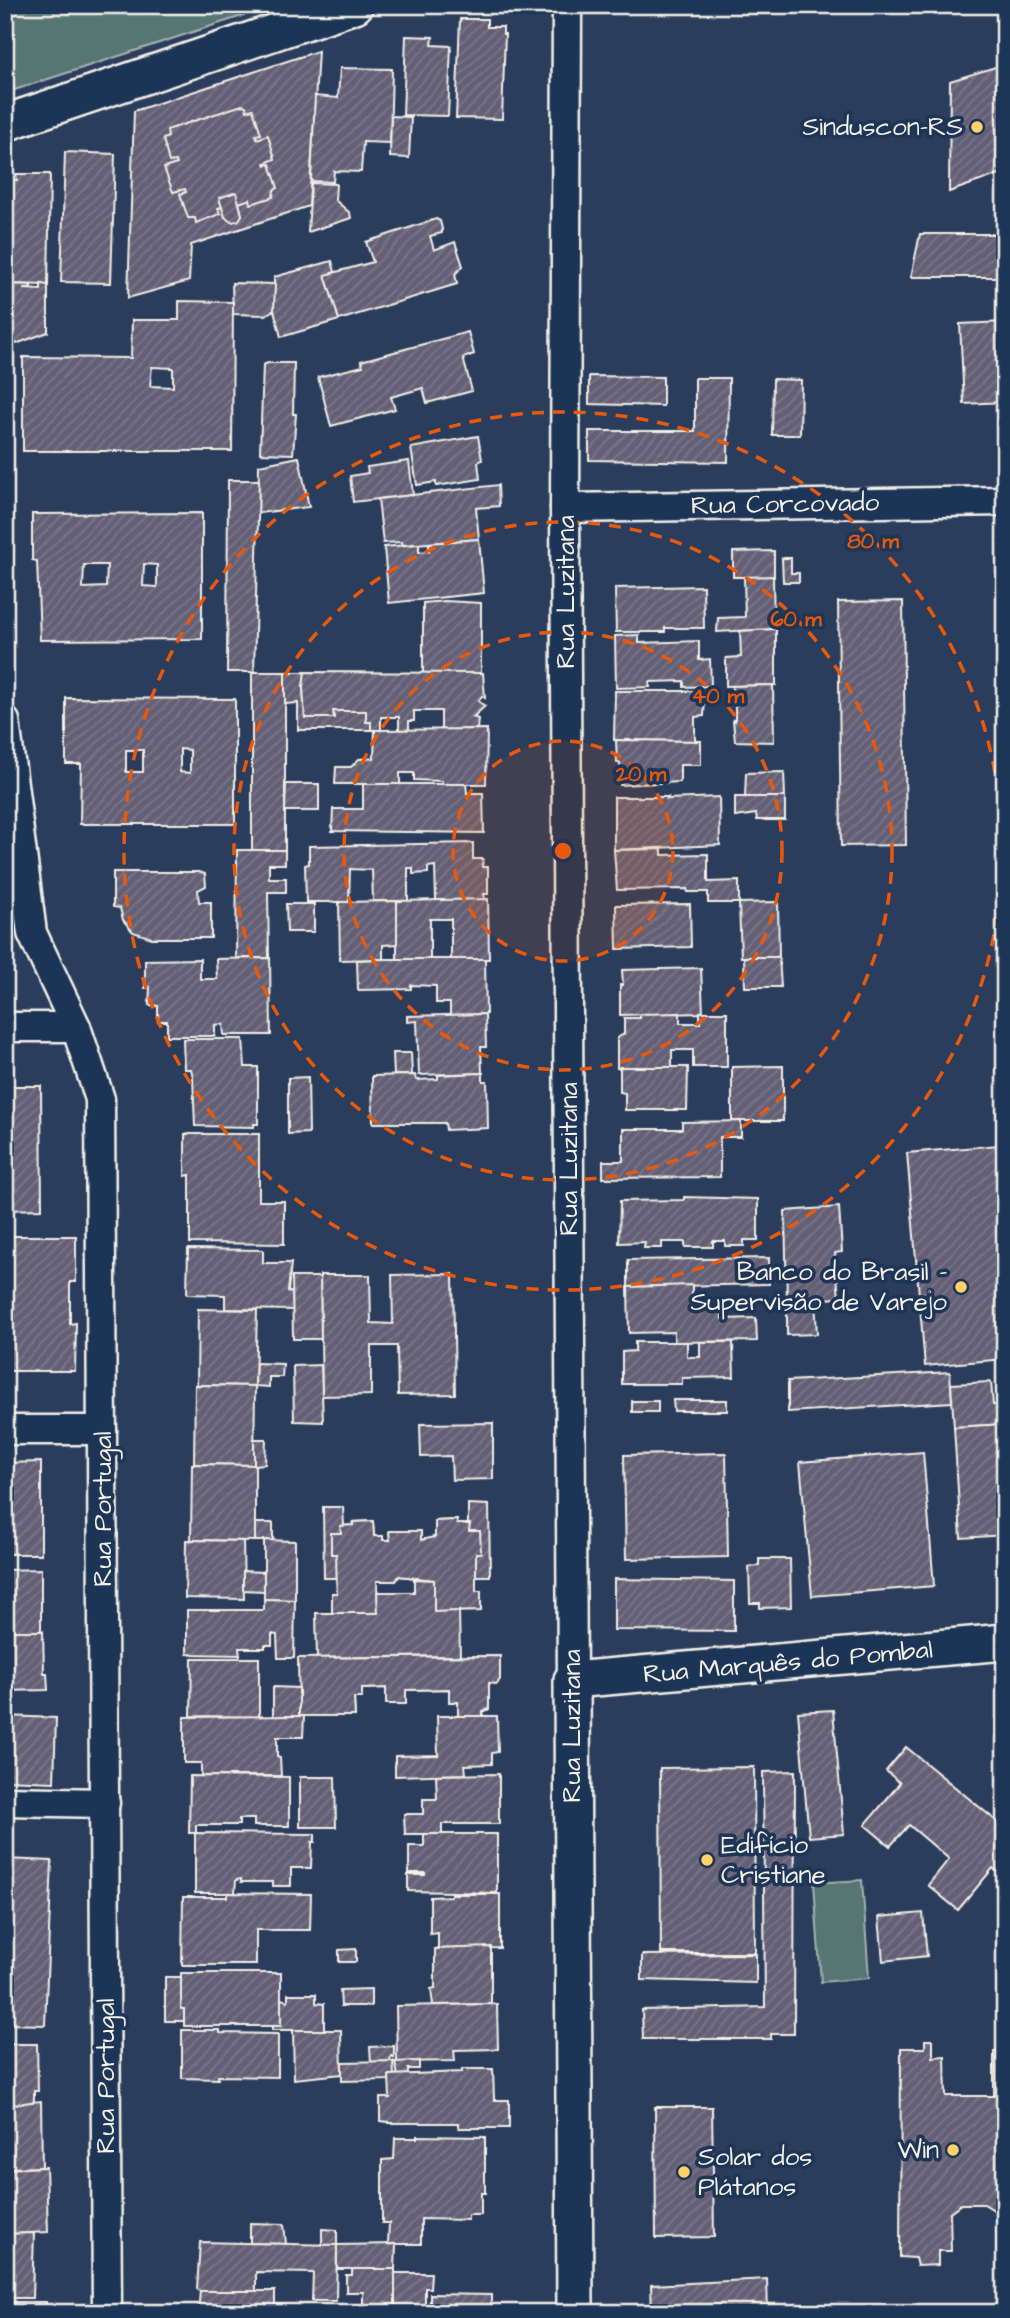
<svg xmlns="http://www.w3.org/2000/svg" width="1010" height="2318" font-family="'Architects Daughter',sans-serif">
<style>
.park{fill:#567573;stroke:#a5b3ae;stroke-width:2}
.building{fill:url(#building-hatch);stroke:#f4f1e8;stroke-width:2;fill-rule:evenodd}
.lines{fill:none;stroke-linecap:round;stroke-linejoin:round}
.minor-casing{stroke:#f4f1e8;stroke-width:33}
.tertiary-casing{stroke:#f4f1e8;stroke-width:40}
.minor{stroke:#1d3557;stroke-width:28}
.tertiary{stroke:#1d3557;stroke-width:35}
.ring{fill:none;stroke:#e8590c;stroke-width:3.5;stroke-dasharray:12 9}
.poi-dot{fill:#ffd166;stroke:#1d3557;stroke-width:2.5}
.labels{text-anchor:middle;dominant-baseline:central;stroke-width:7;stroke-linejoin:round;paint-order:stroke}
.poi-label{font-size:26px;fill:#f4f1e8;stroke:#1d3557;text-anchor:end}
.street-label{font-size:26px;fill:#f4f1e8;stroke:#1d3557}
.centre{fill:#e8590c;stroke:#1d3557;stroke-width:3.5}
.ring-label{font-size:21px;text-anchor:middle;font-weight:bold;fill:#e8590c;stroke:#1d3557;stroke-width:7;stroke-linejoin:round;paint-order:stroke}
</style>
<defs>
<pattern id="building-hatch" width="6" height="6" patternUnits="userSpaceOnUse" patternTransform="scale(1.75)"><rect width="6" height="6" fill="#645f75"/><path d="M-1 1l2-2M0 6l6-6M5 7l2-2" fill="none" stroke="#7b7689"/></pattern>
</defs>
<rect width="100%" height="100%" fill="#2b3d5d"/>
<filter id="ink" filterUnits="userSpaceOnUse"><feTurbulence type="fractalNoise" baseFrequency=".0143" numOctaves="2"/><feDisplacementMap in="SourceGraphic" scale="14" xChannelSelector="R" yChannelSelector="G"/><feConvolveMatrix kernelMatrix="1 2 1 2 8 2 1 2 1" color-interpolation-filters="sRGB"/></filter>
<g filter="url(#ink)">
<!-- park -->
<g class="park">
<polygon points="5,5 276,5 5,93"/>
<polygon points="862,1880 869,1978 821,1982 814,1883"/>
</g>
<!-- building -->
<g class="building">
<polygon points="460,19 487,19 487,27 503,27 503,34 505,34 502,119 456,118"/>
<polygon points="406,36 433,37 432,45 451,46 448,116 403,115"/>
<polygon points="318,51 309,206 191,245 189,281 128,298 134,111"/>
<polygon points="1005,64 1005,172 949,192 950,81"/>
<polygon points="340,68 392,69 390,143 363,142 361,172 334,171 333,182 311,181 315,96 338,98"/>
<polygon points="242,105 246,106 247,111 253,109 261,134 256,135 257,139 268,135 275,159 265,163 266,165 270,164 278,188 274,190 273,197 251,204 250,199 239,203 242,215 237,221 228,220 222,207 218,208 220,214 196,223 195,218 188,218 180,194 186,192 185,189 173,192 164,168 177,164 176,161 169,162 163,139 168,137 167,130"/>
<polygon points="391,116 411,117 409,158 390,157"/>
<polygon points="65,152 115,154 111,283 61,282"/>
<polygon points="16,174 50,174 48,285 5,284 6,180 17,180"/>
<polygon points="311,183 336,184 335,200 350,213 351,218 308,232"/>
<polygon points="236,192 242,215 239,220 233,222 225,217 219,198"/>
<polygon points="436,219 440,221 442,229 442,233 430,236 434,250 455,242 463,266 455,274 457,284 339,320 325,275 373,262 366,242"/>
<polygon points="920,234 1002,234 1000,277 911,277"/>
<polygon points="332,261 335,272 325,275 339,320 281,337 274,310 274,277"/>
<polygon points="232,283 275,284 274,310 265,315 233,314"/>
<polygon points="5,284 31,285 31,288 25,288 25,289 41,290 41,284 48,285 48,332 5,348"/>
<path d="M179,301l54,1 -1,149h-209v-94l108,1 1,-38h47zM152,367l21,1v19l-23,-1z"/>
<polygon points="1005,322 1005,402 964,404 960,324"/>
<polygon points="468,332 474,354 463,358 472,391 427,403 423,388 391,397 395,409 331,426 318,377 363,366 361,361"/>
<polygon points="268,363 294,363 293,414 296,414 293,454 260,453 263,365"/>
<polygon points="589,376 663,377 663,406 589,404"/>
<polygon points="695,378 729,378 728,462 589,460 589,431 695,431"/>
<polygon points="773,379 801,380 800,435 772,435"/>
<polygon points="478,436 482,460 478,462 480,479 436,486 436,482 417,485 411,448"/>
<polygon points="299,457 309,507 258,513 259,465"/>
<polygon points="409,461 413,495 353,502 350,476 368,473 367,467"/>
<polygon points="228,480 259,480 254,672 227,672"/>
<polygon points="498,485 499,506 476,508 479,539 403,545 402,542 383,543 378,499"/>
<path d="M202,513v126l-162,1 -3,-79 -5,-1v-46zM144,564l13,1v22l-14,-1zM84,565h23l-1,22 -23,1z"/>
<polygon points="479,539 484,593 389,603 384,547 419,544 419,552 429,551 429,543"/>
<polygon points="774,551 774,577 733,577 733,552"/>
<polygon points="782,558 791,558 791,573 799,573 799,582 783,582"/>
<polygon points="773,576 774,629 717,632 718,618 745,617 744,577"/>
<polygon points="703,586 704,628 665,628 665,632 616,632 615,588"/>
<polygon points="445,601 481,603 481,673 423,673 423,603"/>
<polygon points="903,601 906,845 841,846 838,602"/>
<polygon points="776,629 776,685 726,686 726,658 741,657 740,631"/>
<polygon points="639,635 639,643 699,641 699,660 710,659 711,686 684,687 684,681 649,682 650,687 616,688 615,636"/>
<rect x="252" y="672" width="33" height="178"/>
<polygon points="285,672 305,672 303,688 305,718 334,718 333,711 366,711 366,722 371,722 371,730 298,730 298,703 285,704"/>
<polygon points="305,672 483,673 485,698 482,696 478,701 485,706 473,717 478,719 477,729 441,730 441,711 414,711 414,721 409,721 409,730 399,730 399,717 381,717 381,730 371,730 371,722 366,722 366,711 333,711 334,718 305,718 303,688"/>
<polygon points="773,685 774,742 735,741 733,720 735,721 735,705 732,705 732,686"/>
<polygon points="615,691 695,691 694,693 705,693 704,716 695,717 695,741 614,740"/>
<path d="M66,698l169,1v125h-155l1,-60h-15zM180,749l10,1v23l-10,-1zM126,750h17v22h-17z"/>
<polygon points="487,729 486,784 442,784 442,781 414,780 414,773 400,773 400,784 335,784 336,767 351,767 359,759 374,758 375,730"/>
<polygon points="616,740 701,741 701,765 680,765 680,782 620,785 620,763 617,763"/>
<polygon points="784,772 785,797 745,797 746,773"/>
<polygon points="286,784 319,784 319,811 285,811"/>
<polygon points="363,784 466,784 467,793 483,793 484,833 332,831 333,809 363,809"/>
<polygon points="614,797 668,797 667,799 719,797 720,845 614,850"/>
<polygon points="735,797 785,797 785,820 757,820 756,814 735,817"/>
<polygon points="473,843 473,859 483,859 482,867 488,867 488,894 484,894 485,900 436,900 435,866 428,867 428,873 413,874 413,868 408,868 408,901 373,901 372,870 350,869 349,902 306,902 305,865 309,864 309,846"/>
<polygon points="662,849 662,855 708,854 708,882 739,881 739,903 708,903 708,892 688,892 687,889 617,890 614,850"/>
<polygon points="237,850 285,850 285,864 269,864 269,878 286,878 286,892 268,892 269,958 236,958"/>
<polygon points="113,872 199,872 205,874 206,886 198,890 199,902 211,902 211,938 152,938 133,932 123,920 120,908 113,907"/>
<polygon points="488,899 489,959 451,959 451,919 430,919 430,959 397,959 397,901"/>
<polygon points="397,901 397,944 383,945 383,959 340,960 339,902"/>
<polygon points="778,902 779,957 741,957 739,903"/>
<polygon points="286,904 314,904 314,932 287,932"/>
<polygon points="690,904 691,947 617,949 616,905"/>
<polygon points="744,957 779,957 781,987 745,987"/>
<polygon points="270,958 271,1035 224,1035 223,1024 215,1025 215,1036 167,1036 167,1021 158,1021 158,1006 149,1005 150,987 145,988 145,960 200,959 200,979 217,979 216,959"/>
<polygon points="383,959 485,959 486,1014 450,1015 450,1003 436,1003 436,986 411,985 411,989 358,990 357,960"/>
<polygon points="701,968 703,1013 620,1015 620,985 623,985 622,970"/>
<polygon points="700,1012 727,1012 727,1067 693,1067 693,1050 672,1050 672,1067 617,1068 617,1038 624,1034 624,1018 640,1018 640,1014 680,1013 680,1023 700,1023"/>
<polygon points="485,1014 486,1047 481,1047 482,1073 419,1075 417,1021 407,1022 407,1016"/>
<polygon points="183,1039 243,1039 245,1067 258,1067 258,1124 254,1124 254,1127 195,1126 193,1077 191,1069 184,1069"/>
<polygon points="393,1053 411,1053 412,1075 394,1075"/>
<polygon points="783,1066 783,1121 732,1121 732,1067"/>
<polygon points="620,1067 688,1067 687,1110 625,1110 625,1093 620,1092"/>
<polygon points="483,1073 483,1081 487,1081 488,1128 446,1130 445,1123 373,1123 372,1076 415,1075 416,1080 438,1079 438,1075"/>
<polygon points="308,1077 309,1133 288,1134 288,1078"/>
<polygon points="5,1086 41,1086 42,1209 5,1210"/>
<polygon points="741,1121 741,1137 720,1137 720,1177 603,1178 603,1161 623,1161 623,1129 682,1129 682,1122"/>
<polygon points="185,1134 259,1134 259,1201 284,1201 284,1244 190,1243 190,1175 185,1176"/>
<polygon points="999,1145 1005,1214 1005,1359 925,1366 907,1153"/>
<polygon points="684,1197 758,1199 758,1240 744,1240 744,1246 725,1246 725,1241 713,1241 713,1247 685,1247 685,1242 662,1242 662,1248 644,1248 645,1242 619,1243 620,1201 684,1200"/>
<polygon points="839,1207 842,1252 835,1253 839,1298 787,1301 785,1211"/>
<polygon points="5,1236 76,1236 76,1282 70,1282 70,1324 76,1323 75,1371 5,1371"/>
<polygon points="188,1249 263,1250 263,1263 291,1263 288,1292 292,1292 293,1310 225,1309 225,1295 187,1294"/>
<polygon points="769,1258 769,1284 628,1287 628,1260"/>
<polygon points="453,1274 455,1394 398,1395 397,1346 371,1346 371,1395 322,1396 320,1275 370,1275 371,1323 393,1324 392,1275"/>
<polygon points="292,1277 320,1277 321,1339 293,1339"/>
<polygon points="692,1285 692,1310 722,1309 722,1319 756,1318 757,1341 674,1342 674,1332 629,1333 628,1287"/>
<polygon points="815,1299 817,1334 787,1335 787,1301"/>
<polygon points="198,1309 257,1310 255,1386 197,1385"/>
<polygon points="635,1342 687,1342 687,1357 700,1357 700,1342 733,1342 734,1377 682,1378 682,1384 622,1384 622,1352 635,1351"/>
<polygon points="256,1363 283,1364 282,1377 269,1377 269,1387 255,1386"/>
<polygon points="321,1365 323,1422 294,1421 293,1366"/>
<polygon points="950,1372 952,1402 788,1412 788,1381"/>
<polygon points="991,1382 993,1405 1005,1405 1005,1424 954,1427 951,1384"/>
<polygon points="195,1385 255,1386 254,1465 194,1464"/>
<polygon points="673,1400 727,1400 727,1411 674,1411"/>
<rect x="632" y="1401" width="26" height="11"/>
<polygon points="493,1423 493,1479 452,1480 451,1456 421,1457 420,1424"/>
<polygon points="1005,1424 1005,1480 1003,1480 1005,1535 961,1538 954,1427"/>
<polygon points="254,1439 266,1439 265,1464 254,1465"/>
<polygon points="5,1446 6,1463 41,1462 41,1554 5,1554"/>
<polygon points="923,1452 934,1586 812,1596 800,1462"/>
<polygon points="726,1453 728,1557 626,1559 624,1455"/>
<polygon points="192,1464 255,1465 255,1541 191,1540"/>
<polygon points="468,1504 489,1505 490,1576 476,1576 476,1591 481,1591 481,1611 434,1612 434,1580 399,1576 396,1581 377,1581 378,1613 332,1613 332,1593 337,1593 336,1578 324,1578 323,1507 343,1507 344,1526 353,1525 353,1522 373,1521 374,1536 383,1536 383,1540 390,1540 389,1531 421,1531 421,1540 435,1537 435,1521 457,1520 457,1524 468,1524"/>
<polygon points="457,1520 457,1524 470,1524 469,1531 480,1531 481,1553 476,1553 476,1591 481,1591 481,1611 434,1612 434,1580 399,1576 396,1581 377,1581 378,1613 332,1613 332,1593 337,1593 336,1554 331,1554 331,1533 341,1533 340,1526 353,1525 353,1522 373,1521 374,1536 383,1536 383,1540 390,1540 389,1531 421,1531 421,1540 435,1537 435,1521"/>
<rect x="255" y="1523" width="18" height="18"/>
<polygon points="186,1540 243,1541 244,1599 185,1598"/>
<polygon points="264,1540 295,1541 295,1600 264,1599"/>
<polygon points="759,1559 790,1559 791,1607 760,1608 760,1603 750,1603 749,1567 759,1566"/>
<polygon points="41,1569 41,1631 5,1631 5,1570"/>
<polygon points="243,1571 264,1572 264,1591 243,1590"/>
<polygon points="414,1579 434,1580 434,1612 459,1611 460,1656 317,1658 316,1613 378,1613 377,1592 414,1592"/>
<polygon points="614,1579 734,1581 734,1631 614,1630"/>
<polygon points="264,1599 295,1600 294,1658 278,1658 277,1635 272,1634 272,1645 265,1645 265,1648 239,1648 240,1655 187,1654 187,1610 264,1610"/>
<polygon points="5,1631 43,1631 44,1673 47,1673 48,1690 5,1691"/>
<polygon points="500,1656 500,1679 497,1684 489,1683 489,1709 483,1712 483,1716 458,1716 458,1702 449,1702 449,1689 406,1690 406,1704 386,1704 386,1688 362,1689 362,1698 354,1698 355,1716 332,1716 332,1698 327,1698 327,1680 312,1680 312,1658"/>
<polygon points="500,1656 500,1679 497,1684 489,1683 489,1709 483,1712 483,1716 458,1716 458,1702 449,1702 449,1689 406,1690 406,1704 386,1704 386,1688 362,1689 362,1698 354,1698 355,1716 299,1716 298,1658"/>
<polygon points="192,1658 259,1658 259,1717 191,1716"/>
<polygon points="273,1687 299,1688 299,1716 273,1717"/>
<polygon points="833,1710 844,1834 809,1837 798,1712"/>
<polygon points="5,1716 56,1718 54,1782 5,1780"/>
<polygon points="300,1716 304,1716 303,1737 277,1737 277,1757 280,1758 281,1776 201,1776 201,1763 184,1763 184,1717"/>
<polygon points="437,1716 497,1716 498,1752 492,1753 492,1764 465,1765 466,1774 395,1776 395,1756 438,1755"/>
<polygon points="906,1747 1005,1828 1005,1878 993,1868 958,1910 928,1885 949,1859 909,1825 890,1846 865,1825 900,1783 886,1771"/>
<polygon points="754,1767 755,1953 661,1953 660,1768"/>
<polygon points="795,1771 794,2034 771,2034 771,2039 643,2039 642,2010 765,2007 763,1772"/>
<polygon points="499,1774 499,1824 442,1824 442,1834 405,1834 404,1814 423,1814 423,1799 437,1799 436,1775"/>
<polygon points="190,1776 289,1777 289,1826 254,1826 254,1819 239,1819 239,1825 196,1825 196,1833 189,1833"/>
<polygon points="300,1777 335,1777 336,1827 300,1827"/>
<polygon points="195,1833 315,1834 315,1842 312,1842 311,1868 291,1868 291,1886 273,1886 273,1882 241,1882 241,1879 236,1880 235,1893 195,1893"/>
<polygon points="424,1834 497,1834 497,1893 408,1891 408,1875 425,1875 425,1873 409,1873 409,1846 424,1846"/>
<polygon points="5,1859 52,1861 45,2025 5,2024 5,1958 8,1928 5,1927"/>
<polygon points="228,1893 311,1894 310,1930 256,1930 256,1965 182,1965 183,1897 227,1897"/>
<polygon points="451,1894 500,1894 500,1948 438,1949 438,1933 430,1934 430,1897 451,1896"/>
<polygon points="923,1913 927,1956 883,1961 879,1917"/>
<polygon points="491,1947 491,2004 433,2005 431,1989 435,1988 435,1949"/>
<polygon points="356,1949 356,1962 339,1962 339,1950"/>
<polygon points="756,1954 756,1983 642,1980 642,1955"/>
<polygon points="181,1973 281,1973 281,2026 184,2026 184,2009 181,2009"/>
<polygon points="165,1977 181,1977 181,2009 184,2009 184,2021 165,2021"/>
<polygon points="371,1989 371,2006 341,2006 340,1990"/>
<polygon points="288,1994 316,1994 316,2003 324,2004 324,2030 272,2030 272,2026 281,2026 281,1999 288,2001"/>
<polygon points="497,2004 498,2049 454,2050 455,2061 397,2062 396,2006"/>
<polygon points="182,2030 220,2030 220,2033 278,2034 278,2077 218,2076 218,2079 182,2078"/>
<polygon points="293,2030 341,2030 342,2074 294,2079"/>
<polygon points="925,2040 933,2040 933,2057 945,2056 946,2096 994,2096 994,2051 1005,2051 1005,2251 997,2250 997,2212 984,2204 961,2204 950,2212 951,2251 938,2251 938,2265 917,2266 915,2258 900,2257 901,2048 925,2048"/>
<polygon points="5,2044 37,2044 38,2091 34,2091 34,2102 5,2105"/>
<polygon points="394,2046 394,2057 391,2056 390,2062 371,2062 370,2047"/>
<polygon points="393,2061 394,2075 389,2075 390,2080 342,2081 342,2062"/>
<polygon points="419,2061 419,2069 408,2069 408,2075 398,2076 395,2062"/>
<polygon points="462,2069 493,2069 494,2100 509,2100 509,2128 459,2128 459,2123 389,2123 389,2122 380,2121 380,2098 390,2098 389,2075 462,2072"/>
<polygon points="41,2101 42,2167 9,2168 8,2158 5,2158 5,2105"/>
<polygon points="655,2107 712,2107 714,2237 656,2238"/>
<polygon points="417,2136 485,2137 485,2193 481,2193 481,2215 468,2215 468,2220 421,2219 421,2244 388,2244 389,2223 382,2223 382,2160 394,2159 395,2138 417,2138"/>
<polygon points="46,2167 48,2232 10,2234 9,2198 5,2198 5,2169"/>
<polygon points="250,2223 284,2224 286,2244 250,2243"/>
<polygon points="322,2229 337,2230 337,2245 322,2245"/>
<polygon points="34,2233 32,2298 5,2298 5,2234"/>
<polygon points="200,2242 337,2245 336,2301 312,2301 313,2273 256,2272 256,2291 200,2291 197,2289"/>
<polygon points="396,2244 395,2269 337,2269 337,2245"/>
<polygon points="352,2269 395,2269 395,2312 363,2311 363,2292 346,2292 346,2275 352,2275"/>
<polygon points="395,2273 431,2273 430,2288 425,2288 425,2313 395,2313"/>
<polygon points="767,2279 768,2313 652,2313 651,2285"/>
<polygon points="200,2291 275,2291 275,2313 198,2313"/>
<polygon points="430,2294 491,2295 491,2313 430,2313"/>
<rect x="5" y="2302" width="41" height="11"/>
<polygon points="346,2310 395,2312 395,2313 346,2313"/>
</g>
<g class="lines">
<defs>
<g id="minor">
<polyline points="567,5 565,508 572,1680"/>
<polyline points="565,508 1005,501"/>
<polyline points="5,721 32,933 76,1027 100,1099 107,2313"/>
<polyline points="5,1027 76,1027"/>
<polyline points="5,1430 102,1430"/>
<polyline points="5,1801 105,1803"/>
</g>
<g id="tertiary">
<polyline points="5,123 355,5"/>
<polyline points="575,2313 572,1680 1005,1642"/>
</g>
</defs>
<!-- minor casing -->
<use href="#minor" class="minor-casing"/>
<!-- tertiary casing -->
<use href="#tertiary" class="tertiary-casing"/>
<!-- minor -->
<use href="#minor" class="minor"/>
<!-- tertiary -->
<use href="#tertiary" class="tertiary"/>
</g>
</g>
<!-- distance rings -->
<circle cx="563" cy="851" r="110" fill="#e8590c" fill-opacity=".12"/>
<g class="ring">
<circle cx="563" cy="851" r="110"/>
<circle cx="563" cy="851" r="219"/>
<circle cx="563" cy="851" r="329"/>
<circle cx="563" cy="851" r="439"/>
</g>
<!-- markers -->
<g class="poi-dot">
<circle cx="977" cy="127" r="7"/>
<circle cx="961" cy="1287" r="7"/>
<circle cx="707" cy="1860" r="7"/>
<circle cx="953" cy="2150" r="7"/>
<circle cx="684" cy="2172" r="7"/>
</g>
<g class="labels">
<!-- poi labels -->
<g class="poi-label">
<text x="963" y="127">Sinduscon-RS</text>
<text x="947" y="1272">Banco do Brasil -<tspan x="947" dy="30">Supervisão de Varejo</tspan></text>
<text x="721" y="1845" text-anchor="start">Edifício<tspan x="721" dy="30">Cristiane</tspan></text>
<text x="939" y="2150">Win</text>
<text x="698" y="2157" text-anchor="start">Solar dos<tspan x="698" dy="30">Plátanos</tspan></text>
</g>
<!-- street labels -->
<g class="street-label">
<text transform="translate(785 504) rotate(-1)">Rua Corcovado</text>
<text transform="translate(566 592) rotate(-90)">Rua Luzitana</text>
<text transform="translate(569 1159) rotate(-90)">Rua Luzitana</text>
<text transform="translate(103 1509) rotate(-90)">Rua Portugal</text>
<text transform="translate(788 1662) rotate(-5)">Rua Marquês do Pombal</text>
<text transform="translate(572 1726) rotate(-90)">Rua Luzitana</text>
<text transform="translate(106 2076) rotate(-90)">Rua Portugal</text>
</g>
</g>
<circle cx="563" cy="851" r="10" class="centre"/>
<g class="ring-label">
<text x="873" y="548">80 m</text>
<text x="796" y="626">60 m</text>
<text x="718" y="703">40 m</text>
<text x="641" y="781">20 m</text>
</g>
<!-- margin -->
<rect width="1010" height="2318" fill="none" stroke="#1d3557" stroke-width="28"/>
<rect x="14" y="14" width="982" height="2290" fill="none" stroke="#f4f1e8" stroke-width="2.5" filter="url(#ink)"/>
</svg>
